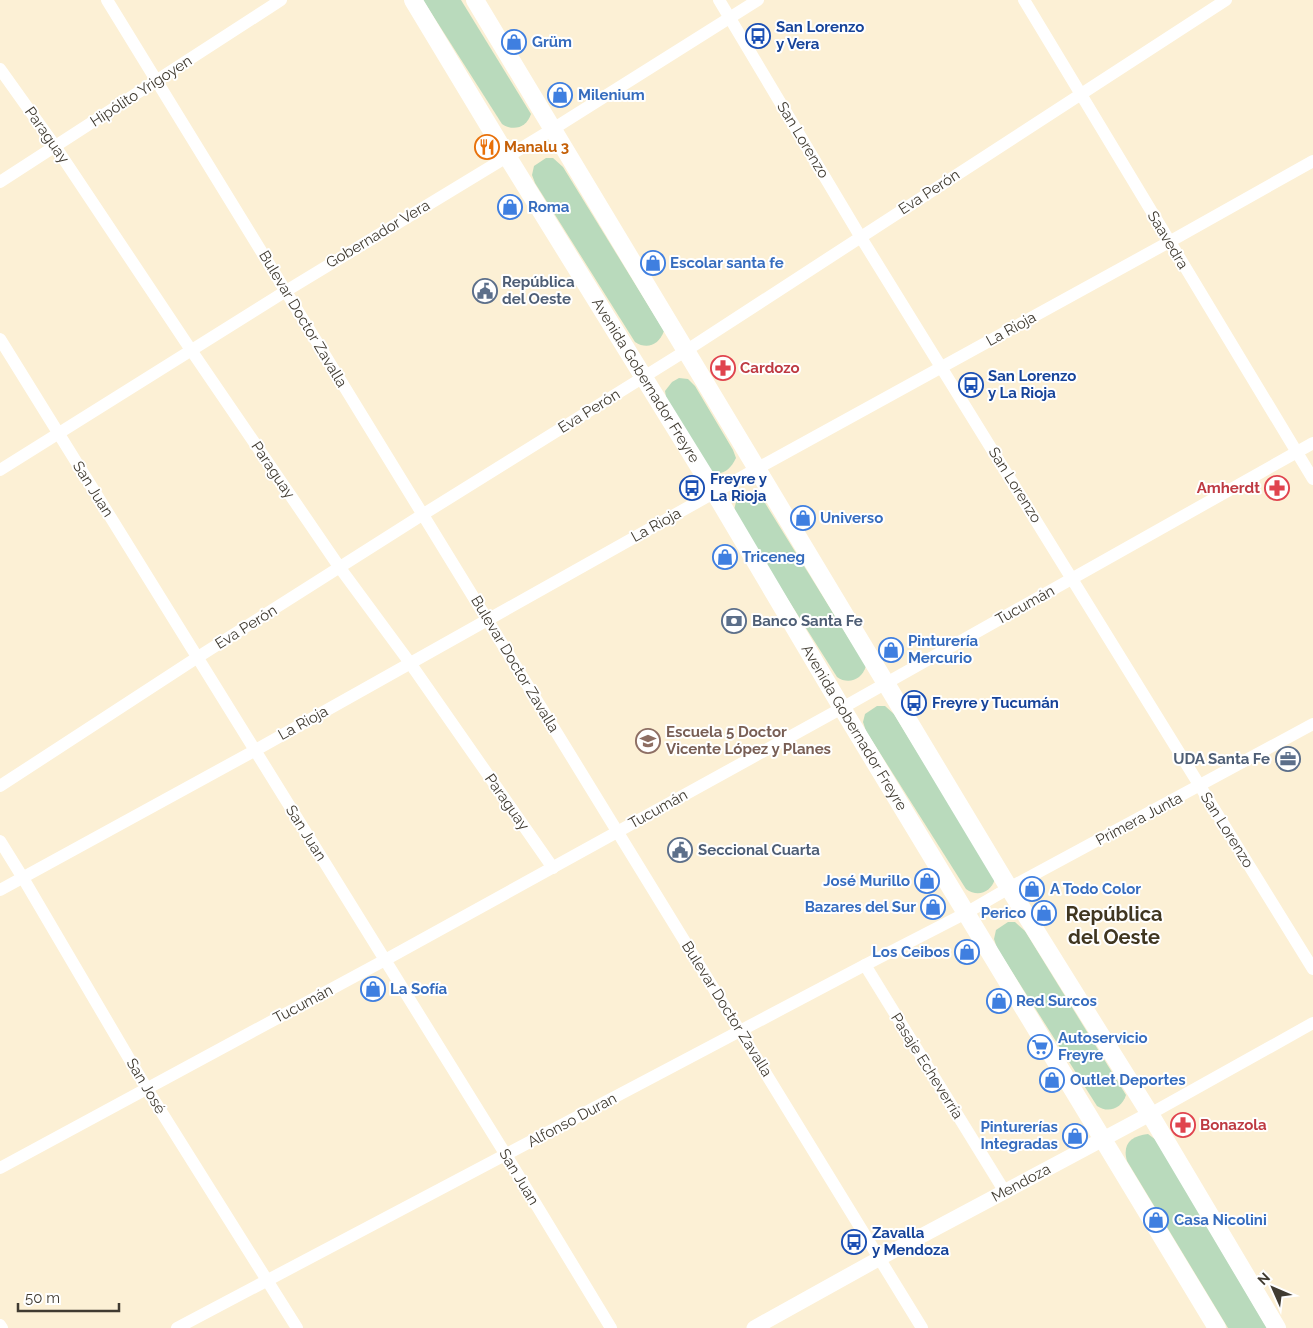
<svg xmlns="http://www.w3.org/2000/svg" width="1313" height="1328" font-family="Raleway,sans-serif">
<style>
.green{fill:#b9dabc}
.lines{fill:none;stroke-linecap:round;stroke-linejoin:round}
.minor{stroke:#fff;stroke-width:12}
.tertiary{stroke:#fff;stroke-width:15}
.secondary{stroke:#fff;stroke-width:18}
.labels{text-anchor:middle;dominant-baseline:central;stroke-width:4;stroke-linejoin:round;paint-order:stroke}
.transit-label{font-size:15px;font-weight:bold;fill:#164399;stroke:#fff;text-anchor:start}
.shop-label{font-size:15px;font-weight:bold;fill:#366cbe;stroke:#fff;text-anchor:start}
.street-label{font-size:15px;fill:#403b31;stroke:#fff}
.food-label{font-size:15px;font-weight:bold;fill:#c56008;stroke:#fff;text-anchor:start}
.service-label{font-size:15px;font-weight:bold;fill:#4e5e75;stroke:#fff;text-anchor:start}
.health-label{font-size:15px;font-weight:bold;fill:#be3a42;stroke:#fff;text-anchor:start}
.education-label{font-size:15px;font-weight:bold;fill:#785e54;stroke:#fff;text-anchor:start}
.district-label{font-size:20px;font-weight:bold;fill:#403620;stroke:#fff}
</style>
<rect width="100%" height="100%" fill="#fcf0d5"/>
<!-- green -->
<g class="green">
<path d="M423,0h38l70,114c-4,13 -17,18 -29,10z"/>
<path d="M546,158h7l10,9 101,164c-5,14 -17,19 -29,11l-100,-159 -3,-8 2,-9z"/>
<path d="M679,378l9,1 7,7 38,64 3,8c-6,12 -14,19 -27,13l-42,-68 -2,-12 7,-9z"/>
<path d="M747,494h8l10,9 101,163c-4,14 -18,19 -29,11l-100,-158 -3,-9 2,-8z"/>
<path d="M877,706h8l9,8 101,165c-4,13 -17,19 -29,10l-100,-158 -3,-9 2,-8z"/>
<path d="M1008,922h7l10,9 101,164c-4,13 -17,19 -29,11l-100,-158 -3,-9 2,-9z"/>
<path d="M1148,1134l8,6 111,188h-39l-101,-167c-5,-17 4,-25 21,-27z"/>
</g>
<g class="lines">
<!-- minor -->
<g class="minor">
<polyline points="107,0 922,1328"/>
<polyline points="719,0 860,236 1313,969"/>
<polyline points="1024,0 1313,479"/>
<polyline points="0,69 55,146 191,350 340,568 410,663 553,868"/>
<polyline points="0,182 281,0"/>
<polyline points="0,339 506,1155 611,1328"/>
<polyline points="0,470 286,291 553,129 758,0"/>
<polyline points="0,786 198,657 422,515 687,350 1226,0"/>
<polyline points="0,841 23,878 147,1089 297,1328"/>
<polyline points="0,890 254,751 758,468 1169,242 1313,161"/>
<polyline points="865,965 1005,1192"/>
<polyline points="1150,1114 1313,1023"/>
<polyline points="0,1168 385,960 842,708 1313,443"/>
<polyline points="0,1325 2,1328"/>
<polyline points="177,1328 865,965 966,913 1009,888 1313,724"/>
</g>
<!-- tertiary -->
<path class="tertiary" id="s1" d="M754,1328l126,-70 270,-144"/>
<!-- secondary -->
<g class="secondary">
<path id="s2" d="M413,0l94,156 199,322 136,230 375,620"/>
<polyline points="475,0 1009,888 1150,1114 1277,1328"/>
</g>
</g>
<!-- icons -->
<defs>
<symbol id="bus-ring" viewBox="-11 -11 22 22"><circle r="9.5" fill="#fff" stroke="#1a4fb4" stroke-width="1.5"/><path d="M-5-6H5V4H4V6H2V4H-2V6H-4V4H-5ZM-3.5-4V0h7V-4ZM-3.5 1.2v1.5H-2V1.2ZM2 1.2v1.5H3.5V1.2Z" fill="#1a4fb4"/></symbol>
<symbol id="shop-ring" viewBox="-11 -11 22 22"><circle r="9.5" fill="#fff" stroke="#3f7fe0" stroke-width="1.5"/><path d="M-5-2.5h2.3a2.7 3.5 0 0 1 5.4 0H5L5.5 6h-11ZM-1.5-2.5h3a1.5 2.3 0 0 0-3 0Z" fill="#3f7fe0"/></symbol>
<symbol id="restaurant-ring" viewBox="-11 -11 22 22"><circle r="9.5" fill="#fff" stroke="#e8710a" stroke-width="1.5"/><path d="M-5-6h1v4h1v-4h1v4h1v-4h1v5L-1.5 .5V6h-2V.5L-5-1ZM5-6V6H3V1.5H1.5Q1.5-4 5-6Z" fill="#e8710a"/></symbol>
<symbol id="civic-ring" viewBox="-11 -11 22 22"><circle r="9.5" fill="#fff" stroke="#5c6f8a" stroke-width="1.5"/><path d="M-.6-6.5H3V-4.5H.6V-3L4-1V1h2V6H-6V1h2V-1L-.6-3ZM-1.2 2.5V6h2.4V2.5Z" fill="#5c6f8a"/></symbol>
<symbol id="pharmacy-ring" viewBox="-11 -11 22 22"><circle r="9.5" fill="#fff" stroke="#e0444e" stroke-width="1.5"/><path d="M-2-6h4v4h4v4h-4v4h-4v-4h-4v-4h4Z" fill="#e0444e"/></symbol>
<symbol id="bank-ring" viewBox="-11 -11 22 22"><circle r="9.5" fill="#fff" stroke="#5c6f8a" stroke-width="1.5"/><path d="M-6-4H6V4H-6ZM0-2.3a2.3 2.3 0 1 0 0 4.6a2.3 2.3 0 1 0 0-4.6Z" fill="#5c6f8a"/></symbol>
<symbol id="school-ring" viewBox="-11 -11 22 22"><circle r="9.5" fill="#fff" stroke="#8d6e63" stroke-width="1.5"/><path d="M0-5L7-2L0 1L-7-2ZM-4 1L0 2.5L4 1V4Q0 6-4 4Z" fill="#8d6e63"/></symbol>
<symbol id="office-ring" viewBox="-11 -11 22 22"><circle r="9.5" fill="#fff" stroke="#5c6f8a" stroke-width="1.5"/><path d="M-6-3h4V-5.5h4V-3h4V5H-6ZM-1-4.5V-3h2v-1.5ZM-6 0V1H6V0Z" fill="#5c6f8a"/></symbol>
<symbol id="supermarket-ring" viewBox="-11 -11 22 22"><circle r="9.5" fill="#fff" stroke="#3f7fe0" stroke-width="1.5"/><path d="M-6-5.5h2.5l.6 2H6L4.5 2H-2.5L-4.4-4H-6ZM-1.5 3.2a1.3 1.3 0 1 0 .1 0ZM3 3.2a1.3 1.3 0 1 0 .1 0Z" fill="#3f7fe0"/></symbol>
</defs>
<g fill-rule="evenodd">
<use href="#bus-ring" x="744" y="22" width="28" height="28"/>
<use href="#shop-ring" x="500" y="28" width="28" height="28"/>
<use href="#shop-ring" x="546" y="81" width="28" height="28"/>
<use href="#restaurant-ring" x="473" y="133" width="28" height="28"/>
<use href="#shop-ring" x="496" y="193" width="28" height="28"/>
<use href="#shop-ring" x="639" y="249" width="28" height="28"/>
<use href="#civic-ring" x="471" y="277" width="28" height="28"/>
<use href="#pharmacy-ring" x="709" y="354" width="28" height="28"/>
<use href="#bus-ring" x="957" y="371" width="28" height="28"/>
<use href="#bus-ring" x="678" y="474" width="28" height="28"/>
<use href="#pharmacy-ring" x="1263" y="474" width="28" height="28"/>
<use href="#shop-ring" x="789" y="504" width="28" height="28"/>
<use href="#shop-ring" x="711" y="543" width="28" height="28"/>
<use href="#bank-ring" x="720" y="607" width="28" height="28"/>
<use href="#shop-ring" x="877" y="636" width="28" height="28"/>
<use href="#bus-ring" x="900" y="689" width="28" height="28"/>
<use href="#school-ring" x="634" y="727" width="28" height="28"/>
<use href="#office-ring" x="1274" y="745" width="28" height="28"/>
<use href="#civic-ring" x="666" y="836" width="28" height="28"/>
<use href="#shop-ring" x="913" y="867" width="28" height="28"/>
<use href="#shop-ring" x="1018" y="875" width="28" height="28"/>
<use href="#shop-ring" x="919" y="893" width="28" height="28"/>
<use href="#shop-ring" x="1030" y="899" width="28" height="28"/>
<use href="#shop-ring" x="953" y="938" width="28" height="28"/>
<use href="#shop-ring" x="359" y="975" width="28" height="28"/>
<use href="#shop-ring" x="985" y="987" width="28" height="28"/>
<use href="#supermarket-ring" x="1026" y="1033" width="28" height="28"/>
<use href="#shop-ring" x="1038" y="1066" width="28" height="28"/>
<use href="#pharmacy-ring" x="1169" y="1111" width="28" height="28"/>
<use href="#shop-ring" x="1061" y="1122" width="28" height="28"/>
<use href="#shop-ring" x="1142" y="1206" width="28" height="28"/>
<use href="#bus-ring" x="840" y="1228" width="28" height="28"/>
</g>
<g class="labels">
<!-- transit labels -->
<g class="transit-label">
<text x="776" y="27">San Lorenzo<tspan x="776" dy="17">y Vera</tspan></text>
<text x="988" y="376">San Lorenzo<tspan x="988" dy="17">y La Rioja</tspan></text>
<text x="710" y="479">Freyre y<tspan x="710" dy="17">La Rioja</tspan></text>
<text x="932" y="703">Freyre y Tucumán</text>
<text x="872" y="1233">Zavalla<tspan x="872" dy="17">y Mendoza</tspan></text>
</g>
<!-- shop labels -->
<g class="shop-label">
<text x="532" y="42">Grüm</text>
<text x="578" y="95">Milenium</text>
<text x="528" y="207">Roma</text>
<text x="670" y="263">Escolar santa fe</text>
<text x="820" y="518">Universo</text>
<text x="742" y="557">Triceneg</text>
<text x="908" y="641">Pinturería<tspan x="908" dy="17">Mercurio</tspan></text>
<text x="910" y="881" text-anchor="end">José Murillo</text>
<text x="1050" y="889">A Todo Color</text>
<text x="916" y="907" text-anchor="end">Bazares del Sur</text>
<text x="1026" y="913" text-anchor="end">Perico</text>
<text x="950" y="952" text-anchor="end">Los Ceibos</text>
<text x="390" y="989">La Sofía</text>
<text x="1016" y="1001">Red Surcos</text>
<text x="1058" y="1038">Autoservicio<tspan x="1058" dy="17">Freyre</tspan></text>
<text x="1070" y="1080">Outlet Deportes</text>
<text x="1058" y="1127" text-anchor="end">Pinturerías<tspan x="1058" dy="17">Integradas</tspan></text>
<text x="1174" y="1220">Casa Nicolini</text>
</g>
<!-- street labels -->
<g class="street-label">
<text transform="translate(141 91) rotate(-33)">Hipólito Yrigoyen</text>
<text transform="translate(47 135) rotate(55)">Paraguay</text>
<text transform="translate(803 140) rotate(59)">San Lorenzo</text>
<text transform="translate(929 192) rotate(-33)">Eva Perón</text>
<text transform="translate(378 234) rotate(-31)">Gobernador Vera</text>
<text transform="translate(1168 240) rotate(59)">Saavedra</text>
<text transform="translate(303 319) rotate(59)">Bulevar Doctor Zavalla</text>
<text transform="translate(1011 329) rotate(-29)">La Rioja</text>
<text stroke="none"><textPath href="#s2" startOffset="446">Avenida Gobernador Freyre</textPath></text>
<text transform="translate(589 411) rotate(-32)">Eva Perón</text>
<text transform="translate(273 470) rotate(56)">Paraguay</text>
<text transform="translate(1015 485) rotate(58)">San Lorenzo</text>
<text transform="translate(93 489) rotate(58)">San Juan</text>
<text transform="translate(656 525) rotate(-29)">La Rioja</text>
<text transform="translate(1025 605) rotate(-29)">Tucumán</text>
<text transform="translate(246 627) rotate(-32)">Eva Perón</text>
<text transform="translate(515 664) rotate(59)">Bulevar Doctor Zavalla</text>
<text transform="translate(303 723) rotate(-29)">La Rioja</text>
<text stroke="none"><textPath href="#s2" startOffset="851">Avenida Gobernador Freyre</textPath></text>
<text transform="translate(507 802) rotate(55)">Paraguay</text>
<text transform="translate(658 809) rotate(-29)">Tucumán</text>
<text transform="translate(1139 819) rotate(-28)">Primera Junta</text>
<text transform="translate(1227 830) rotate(58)">San Lorenzo</text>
<text transform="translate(306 833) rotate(58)">San Juan</text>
<text transform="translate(303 1004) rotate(-28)">Tucumán</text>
<text transform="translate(727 1009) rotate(58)">Bulevar Doctor Zavalla</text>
<text transform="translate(927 1066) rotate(58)">Pasaje Echeverría</text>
<text transform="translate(146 1086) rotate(59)">San José</text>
<text transform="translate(572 1120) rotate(-28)">Alfonso Duran</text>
<text transform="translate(519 1177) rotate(59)">San Juan</text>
<text stroke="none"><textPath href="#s1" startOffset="304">Mendoza</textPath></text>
</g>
<!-- food labels -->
<g class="food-label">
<text x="504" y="147">Manalu 3</text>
</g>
<!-- service labels -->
<g class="service-label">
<text x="502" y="282">República<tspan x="502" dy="17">del Oeste</tspan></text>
<text x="752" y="621">Banco Santa Fe</text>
<text x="1270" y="759" text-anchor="end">UDA Santa Fe</text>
<text x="698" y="850">Seccional Cuarta</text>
</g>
<!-- health labels -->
<g class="health-label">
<text x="740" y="368">Cardozo</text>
<text x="1260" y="488" text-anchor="end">Amherdt</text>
<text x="1200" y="1125">Bonazola</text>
</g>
<!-- education labels -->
<g class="education-label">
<text x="666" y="732">Escuela 5 Doctor<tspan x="666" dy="17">Vicente López y Planes</tspan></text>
</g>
<!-- district labels -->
<g class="district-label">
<text x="1114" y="914">República<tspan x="1114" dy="23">del Oeste</tspan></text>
</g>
</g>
<!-- north arrow -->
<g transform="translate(1273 1288) rotate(315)" stroke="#ffffff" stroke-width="4" paint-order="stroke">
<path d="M0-4L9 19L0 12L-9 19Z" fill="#403b31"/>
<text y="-8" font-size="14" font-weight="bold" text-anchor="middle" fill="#403b31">N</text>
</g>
<!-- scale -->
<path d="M18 1303v8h101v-8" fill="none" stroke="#403b31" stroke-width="2.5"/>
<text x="25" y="1303" font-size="15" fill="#403b31" stroke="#ffffff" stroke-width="4" paint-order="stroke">50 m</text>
</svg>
